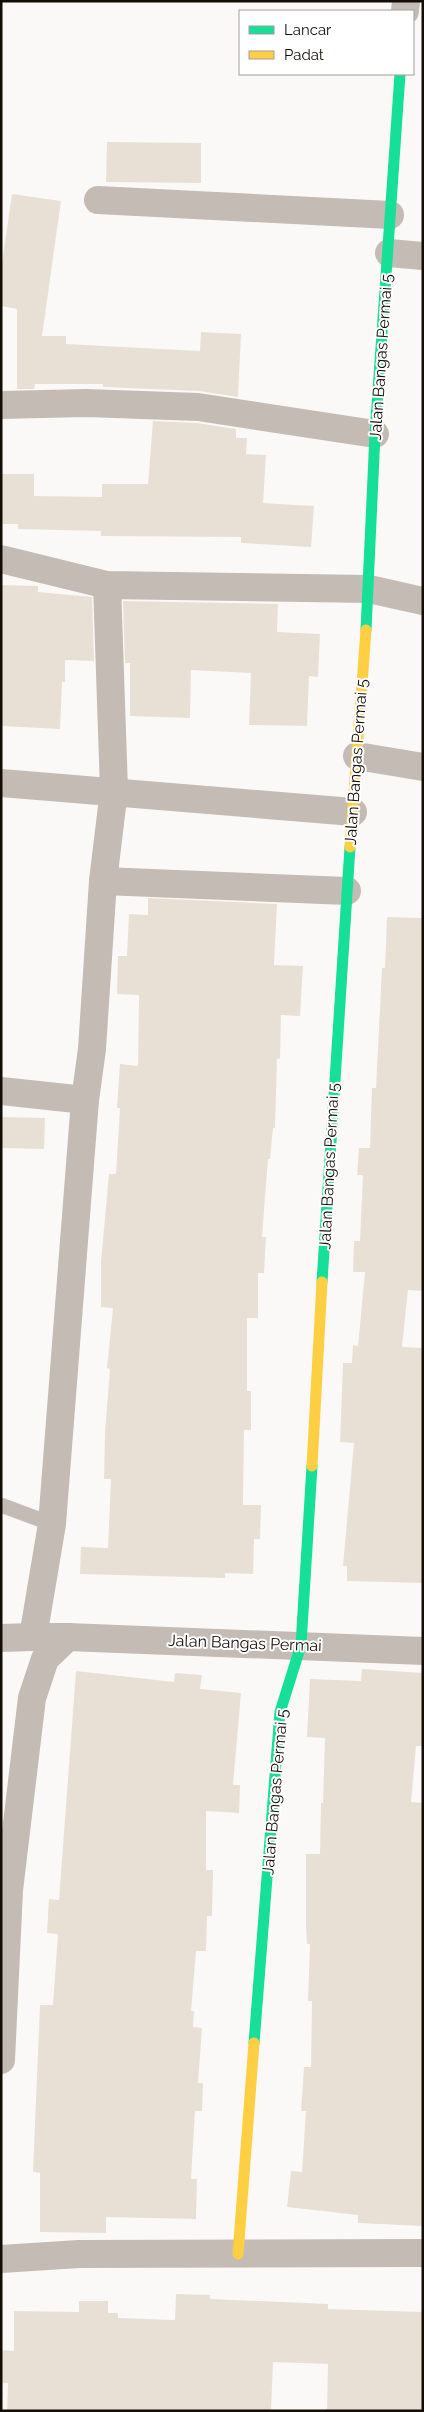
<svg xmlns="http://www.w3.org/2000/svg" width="424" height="2412" font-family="Raleway,sans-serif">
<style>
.building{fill:#e8e0d5}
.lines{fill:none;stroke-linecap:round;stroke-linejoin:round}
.lane{stroke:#c4bcb4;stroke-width:15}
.street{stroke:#c4bcb4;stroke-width:28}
.fast{stroke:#16e098;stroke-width:11}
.slow{stroke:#ffcf43;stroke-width:11}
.labels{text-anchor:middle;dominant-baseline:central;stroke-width:4;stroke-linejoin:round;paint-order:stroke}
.street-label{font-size:16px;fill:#130d06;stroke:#fff}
</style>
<rect width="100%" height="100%" fill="#fbf9f7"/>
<!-- building -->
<g class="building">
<polygon points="107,142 201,143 201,183 106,182"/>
<polygon points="12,194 61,201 42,336 66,336 66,344 200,351 201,332 241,334 238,397 199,391 103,387 103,384 35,384 34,389 17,389 17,309 1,306 1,270"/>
<polygon points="153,421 197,423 236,429 236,438 247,438 246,454 266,455 263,503 314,506 311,547 241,543 241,537 101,536 101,531 18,529 18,524 1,524 1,474 34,474 34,496 102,497 102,484 148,484"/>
<polygon points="1,585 38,586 38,592 92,597 94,661 65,660 65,682 62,682 60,729 1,726"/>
<polygon points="123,601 278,604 277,632 320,634 318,677 309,676 307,726 249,725 251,673 191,670 190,718 130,716 130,663 125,663"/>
<polygon points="148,898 277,904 274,965 303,966 300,1016 281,1015 280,1059 277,1058 275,1128 273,1128 270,1159 268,1159 262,1237 266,1237 264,1273 258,1273 258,1318 247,1318 247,1391 251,1391 251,1430 244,1430 243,1505 261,1505 260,1539 254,1539 253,1574 225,1573 225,1578 80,1574 81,1547 108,1548 111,1479 104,1479 105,1432 110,1369 107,1368 113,1308 101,1307 101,1261 109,1174 116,1174 120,1108 117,1108 120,1064 138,1066 139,995 117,994 118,956 127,956 129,914 148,915"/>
<polygon points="387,917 423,918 423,1291 408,1290 402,1347 423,1348 423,1583 347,1581 347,1566 343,1566 354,1443 340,1442 343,1363 352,1363 353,1345 358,1346 365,1272 353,1272 354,1241 360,1241 363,1175 357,1175 359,1148 370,1148 372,1088 376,1088 382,968 385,968"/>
<polygon points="1,1117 45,1118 44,1149 1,1148"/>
<polygon points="362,1669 423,1673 423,1746 416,1746 411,1802 423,1803 423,2226 358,2223 358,2215 287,2207 291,2171 302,2172 306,2111 301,2111 304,2067 311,2067 312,2001 308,2001 310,1944 307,1944 306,1926 306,1854 320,1854 321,1803 323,1803 325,1738 307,1737 310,1679 361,1681"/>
<polygon points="76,1671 174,1682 175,1673 202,1675 200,1689 241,1693 233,1785 240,1785 239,1813 206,1811 206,1870 213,1870 212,1916 207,1916 206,1951 196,1951 191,2011 194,2011 193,2027 202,2028 198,2083 203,2083 202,2111 195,2111 191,2179 197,2179 196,2219 106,2217 106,2233 40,2232 40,2173 33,2172 40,2005 53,2005 58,1934 47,1933 49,1899 59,1900"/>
<polygon points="176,2294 210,2295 210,2299 328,2304 328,2309 423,2312 423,2411 327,2411 328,2364 273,2362 271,2411 7,2411 8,2383 1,2383 1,2350 14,2351 14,2311 79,2312 79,2301 108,2301 108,2313 118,2313 118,2318 175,2320"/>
</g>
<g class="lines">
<!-- lane -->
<polyline class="lane" points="1,1505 52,1524"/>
<!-- street -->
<g class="street">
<polyline points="405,11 406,1"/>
<polyline points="98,200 390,215"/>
<polyline points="389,253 423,256"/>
<polyline points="1,405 86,403 198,407 375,434"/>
<polyline points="1,559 107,585 369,589 423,601"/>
<polyline points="107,585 114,790 103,881 92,1049 85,1100 52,1524 33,1637 68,1637 423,1651"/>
<polyline points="357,756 423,767"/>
<polyline points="1,783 353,812"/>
<polyline points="103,881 347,891"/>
<polyline points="1,1091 85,1100"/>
<polyline points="1,1638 33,1637"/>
<polyline points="1,2060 9,1890 32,1698 45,1659 68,1637"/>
<polyline points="1,2259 79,2254 423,2253"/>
</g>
<!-- fast -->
<g class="fast">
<polyline points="366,630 375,434 400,74"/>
<polyline points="322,1282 350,847"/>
<polyline points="254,2043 280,1712 301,1645 312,1466"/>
</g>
<!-- slow -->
<g class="slow">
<polyline points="350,847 366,630"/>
<polyline points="312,1466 322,1282"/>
<polyline points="238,2254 254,2043"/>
</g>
</g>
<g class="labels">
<!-- street labels -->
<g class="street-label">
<text transform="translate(381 357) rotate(-86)">Jalan Bangas Permai 5</text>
<text transform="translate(356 762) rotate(-86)">Jalan Bangas Permai 5</text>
<text transform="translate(329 1166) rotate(-87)">Jalan Bangas Permai 5</text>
<text transform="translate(245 1643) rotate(2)">Jalan Bangas Permai</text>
<text transform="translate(275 1792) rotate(-85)">Jalan Bangas Permai 5</text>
</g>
</g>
<!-- border -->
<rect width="424" height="2412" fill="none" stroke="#130d06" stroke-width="5"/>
<!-- legend -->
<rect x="239" y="10" width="175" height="65" fill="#ffffff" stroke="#a19e9b"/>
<rect x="249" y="26" width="25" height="8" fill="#16e098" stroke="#a19e9b"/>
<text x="284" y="35" font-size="15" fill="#130d06">Lancar</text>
<rect x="249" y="51" width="25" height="8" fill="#ffcf43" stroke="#a19e9b"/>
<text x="284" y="60" font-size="15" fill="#130d06">Padat</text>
</svg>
